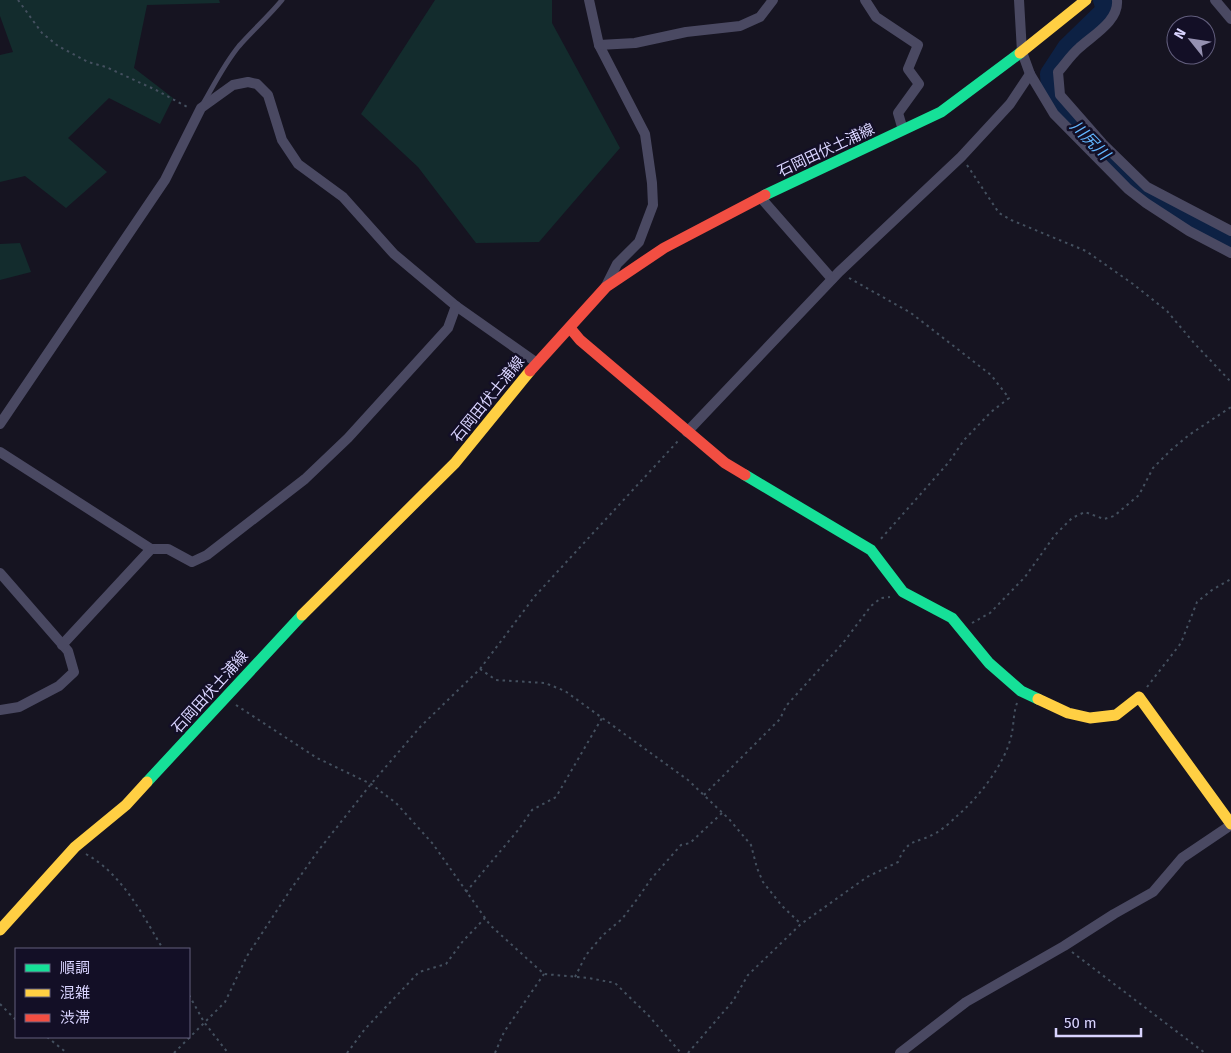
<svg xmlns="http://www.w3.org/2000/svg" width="1231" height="1053" font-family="'Fira Sans','Noto Sans JP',sans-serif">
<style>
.green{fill:#132c2d}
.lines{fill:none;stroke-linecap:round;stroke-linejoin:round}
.river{stroke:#0d2144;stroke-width:20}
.path{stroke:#44505f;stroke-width:2;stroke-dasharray:2.5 4;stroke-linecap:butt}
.lane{stroke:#4a4962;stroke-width:5}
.street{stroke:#4a4962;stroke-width:10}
.fast{stroke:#16e098;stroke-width:11}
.slow{stroke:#ffcf43;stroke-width:11}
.jam{stroke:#f24e42;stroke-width:11}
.labels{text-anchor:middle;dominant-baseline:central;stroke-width:5;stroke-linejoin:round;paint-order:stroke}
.street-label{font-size:15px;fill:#d9d4ff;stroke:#130f26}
.water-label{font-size:16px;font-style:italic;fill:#62b6ff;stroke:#130f26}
</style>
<rect width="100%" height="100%" fill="#161421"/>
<!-- green -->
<g class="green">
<polygon points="0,0 219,0 220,3 147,5 134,68 173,98 160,124 109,98 68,138 107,172 66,208 25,176 0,182 0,55 13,52 0,16"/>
<polygon points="435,0 552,0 552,23 620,148 539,242 476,243 418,167 361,114"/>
<polygon points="20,243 31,272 0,280 0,244"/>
</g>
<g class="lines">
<!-- river -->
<polyline class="river" points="1103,0 1106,10 1067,48 1050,74 1051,89 1059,109 1139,189 1188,221 1231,243"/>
<!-- path -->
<g class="path">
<polyline points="18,0 42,33 58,46 88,62 106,67 156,90 189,108"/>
<polyline points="967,165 999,213 1011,220 1086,251 1133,284 1167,311 1194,343 1231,382"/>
<polyline points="849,278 911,313 991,375 1009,398 991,412 964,440 949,462 879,541"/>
<polyline points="972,623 990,613 1025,577 1055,535 1072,518 1085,512 1104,519 1114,516 1139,495 1153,468 1171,450 1189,435 1231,407"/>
<polyline points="480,669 496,680 545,683 565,691 688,780 729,819 751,845 757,868 763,882 782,906 801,924"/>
<polyline points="1147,687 1181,643 1197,602 1212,590 1231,579"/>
<polyline points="236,705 317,758 371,784 396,803 433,844 490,925 544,974 589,978 615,983 649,1016 681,1053"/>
<polyline points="704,795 780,719 786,706 843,643 871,606 881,598 890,597"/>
<path d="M86,854c37,21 56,60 77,95"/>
<polyline points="466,892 519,829 532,810 556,797 602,718"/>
<polyline points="1072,952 1205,1053"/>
<polyline points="575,977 586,955 603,935 622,919 638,898 651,879 681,845 690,843 722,813"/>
<polyline points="189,995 204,1022 228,1053"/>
<polyline points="0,1004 16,1020"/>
<polyline points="47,1037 67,1053"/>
<polyline points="174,1053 225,1002 247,956 291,889 318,851 371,784 421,726 480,669 535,596 678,441"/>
<polyline points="347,1053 365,1029 419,972 446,964 463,941 485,918"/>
<polyline points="495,1053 504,1032 544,974"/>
<path d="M688,1053l45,-52 15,-26 53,-51 66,-47 31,-15c10,-25 19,-18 38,-29 7,-4 15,-11 21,-17 22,-19 47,-51 54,-79 3,-11 2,-23 6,-34"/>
</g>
<!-- lane -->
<path class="lane" d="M204,102c11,-19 21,-39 35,-56 14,-16 30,-30 43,-46"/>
<!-- street -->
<g class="street">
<polyline points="589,0 599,45 645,134 652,183 653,205 639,242 617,264 606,286"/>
<polyline points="865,0 876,17 918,45 908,69 919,84 898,113 903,130"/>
<polyline points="1019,0 1022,52 1030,74 1054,114 1128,189 1146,203 1189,231 1231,253"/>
<path d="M1117,0c2,21 -24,35 -38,48 -8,7 -14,16 -21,24l2,23 43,49 44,43 84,44"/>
<polyline points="1215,0 1231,19"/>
<polyline points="599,45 635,43 686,32 740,26 760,17 773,0"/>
<polyline points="761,198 832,279"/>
<polyline points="0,424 165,180 201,108 233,85 248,82 257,84 268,95 282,140 298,164 343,197 394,254 456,306 537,363"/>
<polyline points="687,432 839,272 961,157 1010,104 1030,74"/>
<polyline points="0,452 151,549 168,549 192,562 207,555 305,479 348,438 448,328 456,306"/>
<polyline points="0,573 68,651 74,672 59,686 19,707 0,710"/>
<polyline points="62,645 151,549"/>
<polyline points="900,1053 966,1002 1064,946 1114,914 1153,892 1182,858 1231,825"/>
</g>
<!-- fast -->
<g class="fast">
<polyline points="765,195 941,112 1020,53"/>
<polyline points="745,475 871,550 903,592 952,618 989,663 1021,691 1038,699"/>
<polyline points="147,782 302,615"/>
</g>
<!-- slow -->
<g class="slow">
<polyline points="1020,53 1086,0"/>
<polyline points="302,615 455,463 530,371"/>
<polyline points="1038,699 1068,713 1090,718 1116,715 1139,697 1231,824"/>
<polyline points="0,930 75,847 126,805 147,782"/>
</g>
<!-- jam -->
<g class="jam">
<polyline points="570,328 580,340 725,463 745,475"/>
<polyline points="530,371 606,287 664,248 765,195"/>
</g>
</g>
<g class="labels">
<!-- street labels -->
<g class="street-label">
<text transform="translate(826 150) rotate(-25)">石岡田伏土浦線</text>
<text transform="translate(488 399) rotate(-51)">石岡田伏土浦線</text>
<text transform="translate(210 692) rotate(-48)">石岡田伏土浦線</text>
</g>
<!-- water labels -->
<g class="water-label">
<text transform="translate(1090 140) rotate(45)">川尻川</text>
</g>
</g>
<!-- legend -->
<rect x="15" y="948" width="175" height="90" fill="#130f26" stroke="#625e7d"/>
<rect x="25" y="964" width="25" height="8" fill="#16e098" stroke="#625e7d"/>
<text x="60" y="973" font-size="15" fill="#d9d4ff">順調</text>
<rect x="25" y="989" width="25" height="8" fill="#ffcf43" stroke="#625e7d"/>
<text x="60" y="998" font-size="15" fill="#d9d4ff">混雑</text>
<rect x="25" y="1014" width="25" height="8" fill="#f24e42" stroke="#625e7d"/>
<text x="60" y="1023" font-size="15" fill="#d9d4ff">渋滞</text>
<!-- north arrow -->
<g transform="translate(1191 40) rotate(300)"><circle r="24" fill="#130f26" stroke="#625e7d"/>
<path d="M0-4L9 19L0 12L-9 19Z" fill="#9591b1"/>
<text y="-8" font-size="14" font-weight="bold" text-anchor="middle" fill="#d9d4ff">N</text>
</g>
<!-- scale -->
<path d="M1056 1028v8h85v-8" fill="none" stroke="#d9d4ff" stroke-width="2.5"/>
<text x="1064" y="1028" font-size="15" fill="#d9d4ff" stroke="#130f26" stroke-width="4" paint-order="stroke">50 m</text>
</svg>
